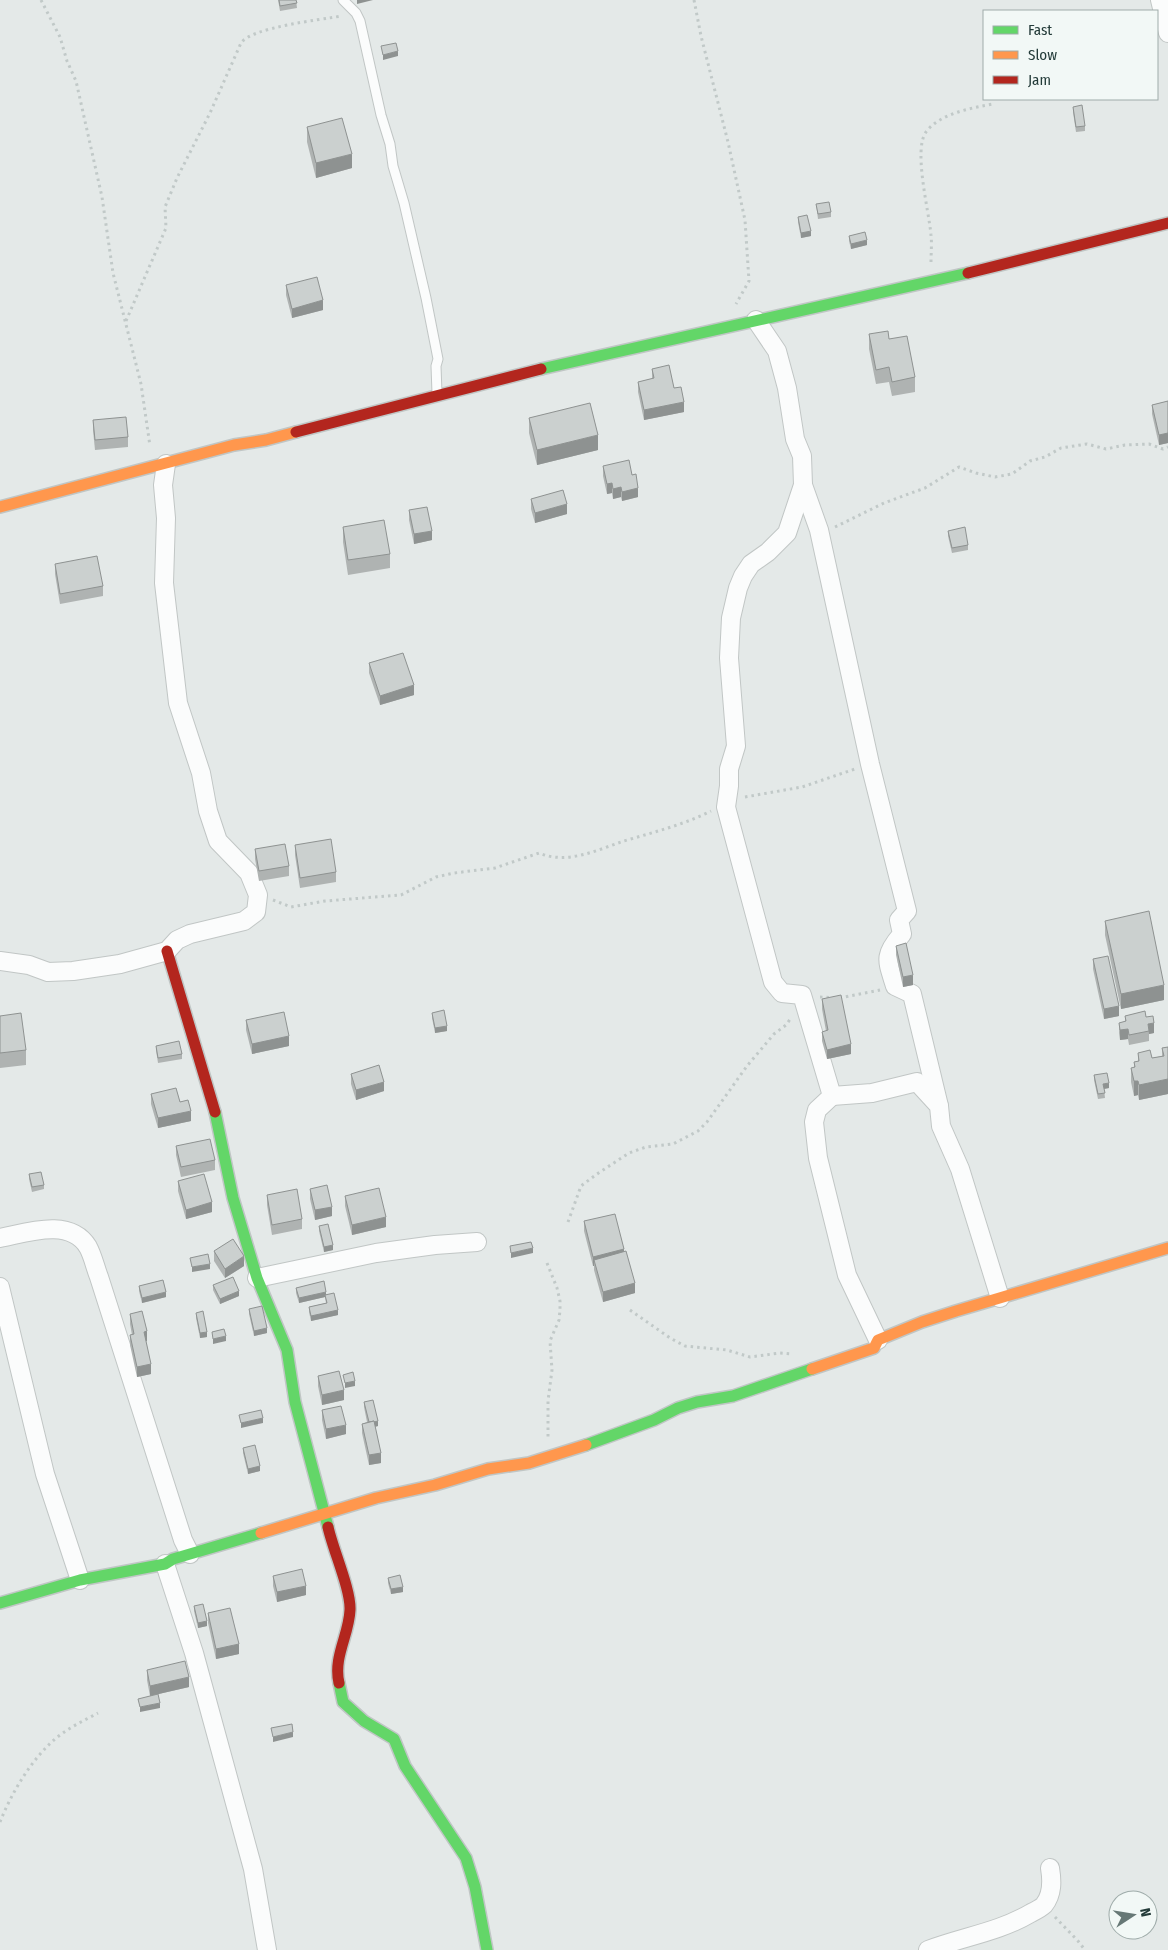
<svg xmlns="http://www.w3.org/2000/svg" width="1168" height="1950" font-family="'Fira Sans Condensed',sans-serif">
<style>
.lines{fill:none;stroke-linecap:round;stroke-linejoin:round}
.lane-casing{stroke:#c1c6c5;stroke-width:11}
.street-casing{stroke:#c1c6c5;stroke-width:20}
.fast-casing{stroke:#c0c6c5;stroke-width:14}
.slow-casing{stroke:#c0c6c5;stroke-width:14}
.jam-casing{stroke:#c0c6c5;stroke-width:14}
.path{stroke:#c1c9c8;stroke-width:3;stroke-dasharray:2.5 4;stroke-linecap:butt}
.lane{stroke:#fbfcfc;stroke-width:9}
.street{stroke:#fbfcfc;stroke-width:18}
.fast{stroke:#63d668;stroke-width:11}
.slow{stroke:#ff974d;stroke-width:11}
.jam{stroke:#b3261e;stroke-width:11}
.wall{fill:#afb3b2}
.shaded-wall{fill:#8e9291}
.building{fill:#cbd0cf;stroke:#8e9291}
</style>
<rect width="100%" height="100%" fill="#e4e9e8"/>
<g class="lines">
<defs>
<polyline id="lane" points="343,0 356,13 360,21 381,115 390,144 393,166 404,203 426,298 438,359 436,366 437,393"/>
<g id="street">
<polyline points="1160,0 1168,33"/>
<path d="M756,320l21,31 10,37 8,51 7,17 1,29 16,45 51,234 37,147 -8,9 3,14c-19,22 -15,26 -7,52l17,8 27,112"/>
<polyline points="803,485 787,533 768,552 751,564 743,576 738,588 731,618 729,658 736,746 729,769 729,786 726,807 773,982 782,993 802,995 832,1096 817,1110 814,1122 818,1158 847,1275 878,1340"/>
<polyline points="0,961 29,965 48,972 73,971 120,964 167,951 177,940 190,934 244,921 256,912 258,895 249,873 218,841 208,811 201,773 178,703 164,583 166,518 163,485 166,464"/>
<polyline points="832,1096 872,1093 917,1082 939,1106 941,1126 960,1169 1000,1298"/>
<path d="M0,1238c26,-5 70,-21 88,9 5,9 7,20 11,30l84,263 7,14"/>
<polyline points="257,1278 376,1253 435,1245 477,1242"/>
<polyline points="0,1287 45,1474 80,1580"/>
<polyline points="165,1564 194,1653 253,1869 267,1950"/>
<path d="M928,1950c34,-13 71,-18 103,-37 4,-2 10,-5 13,-8 9,-11 8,-25 6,-37"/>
</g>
<g id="fast">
<polyline points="541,369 968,273"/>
<polyline points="215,1112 233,1198 257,1278 287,1350 295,1402 328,1527"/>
<polyline points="586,1445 654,1420 678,1408 697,1402 733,1396 812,1369"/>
<polyline points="0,1603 80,1580 165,1564 173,1559 261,1533"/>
<polyline points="339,1683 343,1702 364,1721 394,1739 405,1766 466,1858 475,1887 487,1950"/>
</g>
<g id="slow">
<polyline points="0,507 234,445 266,440 296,432"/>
<polyline points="812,1369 874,1348 878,1340 922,1322 956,1311 1168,1248"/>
<polyline points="261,1533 376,1498 435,1485 488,1469 529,1463 586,1445"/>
</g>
<g id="jam">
<polyline points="968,273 1168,223"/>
<polyline points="296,432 541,369"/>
<polyline points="167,951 215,1112"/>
<path d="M328,1527c5,23 23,63 22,83 -1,25 -17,47 -11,73"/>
</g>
</defs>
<!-- lane casing -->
<use href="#lane" class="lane-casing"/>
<!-- street casing -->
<use href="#street" class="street-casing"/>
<!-- fast casing -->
<use href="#fast" class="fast-casing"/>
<!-- slow casing -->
<use href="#slow" class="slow-casing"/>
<!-- jam casing -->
<use href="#jam" class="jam-casing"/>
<!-- path -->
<g class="path">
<polyline points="41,0 60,37 67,61 76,81 102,197 113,273 141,384 150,446"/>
<polyline points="694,0 701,36 728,142 745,220 749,281 736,304"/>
<path d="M931,262c0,-9 1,-19 0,-27 -2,-24 -18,-85 -5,-103 14,-19 46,-24 67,-28"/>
<path d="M126,321l40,-93 -1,-21 12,-29 33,-65 31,-70c11,-16 79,-23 100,-27"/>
<polyline points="835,527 884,503 925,488 959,467 976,473 995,477 1012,474 1030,461 1045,457 1061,448 1087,444 1106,449 1125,445 1149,444 1163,449 1168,447"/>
<polyline points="745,797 802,787 855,769"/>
<path d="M273,900l18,7 34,-6 76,-6 35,-18 18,-4 41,-5 44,-15c28,12 58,-3 85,-12 30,-9 59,-16 87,-30"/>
<polyline points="820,997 840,998 880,990"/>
<polyline points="568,1222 581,1186 597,1174 629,1153 646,1147 673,1144 698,1131 707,1122 747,1066 774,1034 786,1025 791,1018"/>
<polyline points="547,1263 557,1288 560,1301 560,1310 559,1320 550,1341 552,1370 548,1401 548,1437"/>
<polyline points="630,1310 670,1338 685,1346 727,1350 750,1357 780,1353 792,1354"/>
<path d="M0,1822c12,-30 31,-62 55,-83 13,-11 28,-18 43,-26"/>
<polyline points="1055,1917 1078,1941 1085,1950"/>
</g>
<!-- lane -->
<use href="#lane" class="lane"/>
<!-- street -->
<use href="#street" class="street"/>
<!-- fast -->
<use href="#fast" class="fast"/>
<!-- slow -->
<use href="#slow" class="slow"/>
<!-- jam -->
<use href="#jam" class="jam"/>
</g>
<!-- wall -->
<g class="wall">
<polygon points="278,0 296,0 297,8 280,11"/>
<polygon points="1073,107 1085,126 1085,131 1076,132 1073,112"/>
<polygon points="307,127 352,168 316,178 307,142"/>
<polygon points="816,204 831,212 831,217 818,219"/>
<polygon points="798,217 811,236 801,238 798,222"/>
<polygon points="849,236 867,245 851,249 849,241"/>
<polygon points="286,285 323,310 292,318 286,295"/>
<polygon points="869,334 889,339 915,377 915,392 892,396 889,382 876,384 869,349"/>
<polygon points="652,369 674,388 684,412 644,420 638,392 638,382 652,379"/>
<polygon points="1168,401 1168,443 1159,445 1152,414 1152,405"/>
<polygon points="529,418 598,450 537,465 529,433"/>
<polygon points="93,420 128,437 128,447 95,450 93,430"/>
<polygon points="603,466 632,475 638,497 622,501 621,497 613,499 612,493 607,494 603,476"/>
<polygon points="531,499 567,514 535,523 531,509"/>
<polygon points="409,510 432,540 414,544 409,520"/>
<polygon points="343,527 390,554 390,568 348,575 343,542"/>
<polygon points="948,531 968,545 968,550 952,553 948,536"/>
<polygon points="55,564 103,586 103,596 60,604 55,574"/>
<polygon points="369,663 414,695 380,705 369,673"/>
<polygon points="295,845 336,872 336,882 300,888 295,855"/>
<polygon points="255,849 289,866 289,876 259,881 255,859"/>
<polygon points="1105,921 1164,1000 1121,1009 1105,935"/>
<polygon points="896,946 913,985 903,987 896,955"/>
<polygon points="1093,959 1119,1016 1104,1019 1093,969"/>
<polygon points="822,999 851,1054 827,1059 822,1041 822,1032 826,1031 822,1009"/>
<polygon points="432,1013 447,1031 435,1033 432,1018"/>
<polygon points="0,1016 26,1050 26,1065 0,1068"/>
<polygon points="1125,1016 1146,1017 1154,1033 1149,1034 1149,1041 1129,1045 1128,1039 1120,1040 1119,1033 1119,1023 1125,1022"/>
<polygon points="246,1020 289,1046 252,1054 246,1030"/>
<polygon points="156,1046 182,1054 182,1059 158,1063 156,1050"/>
<polygon points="1168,1047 1168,1094 1139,1100 1138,1095 1134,1096 1131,1082 1131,1068 1134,1068 1134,1062 1138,1061 1138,1053 1152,1058 1162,1056 1162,1048"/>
<polygon points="351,1074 384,1091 356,1100 351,1084"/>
<polygon points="1094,1075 1109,1088 1104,1089 1105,1098 1098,1099 1094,1080"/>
<polygon points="151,1094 180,1102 191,1121 158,1128 151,1104"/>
<polygon points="176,1146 215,1160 215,1170 181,1177 176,1155"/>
<polygon points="29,1174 44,1185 44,1189 32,1192 29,1179"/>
<polygon points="178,1181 212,1212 186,1219 178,1191"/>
<polygon points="310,1189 332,1216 315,1220 310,1199"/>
<polygon points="267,1195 302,1219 302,1229 272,1235 267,1205"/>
<polygon points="345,1196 386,1227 352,1235 345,1206"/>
<polygon points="584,1221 624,1252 635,1293 603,1302 594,1270 594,1266 593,1266 584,1231"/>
<polygon points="319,1226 333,1250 324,1252 319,1231"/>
<polygon points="214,1251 244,1266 225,1278 214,1261"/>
<polygon points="213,1285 239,1296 220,1304 213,1290"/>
<polygon points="139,1286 166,1297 142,1303 139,1291"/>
<polygon points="296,1288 326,1295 338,1315 311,1321 309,1312 309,1307 326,1303 325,1297 299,1303 296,1293"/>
<polygon points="249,1309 267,1333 254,1336 249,1314"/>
<polygon points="196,1313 207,1337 200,1338 196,1318"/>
<polygon points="130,1314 147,1341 146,1341 151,1374 137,1377 130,1345 130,1335 132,1335 130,1324"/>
<polygon points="318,1376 344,1400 322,1405 318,1386"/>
<polygon points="364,1402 378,1426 375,1427 381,1463 369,1465 362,1433 362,1424 367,1422 364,1407"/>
<polygon points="322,1410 346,1434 326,1439 322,1420"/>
<polygon points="243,1448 260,1471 248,1474 243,1453"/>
<polygon points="273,1576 306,1595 277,1602 273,1586"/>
<polygon points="388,1578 403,1592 391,1594 388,1583"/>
<polygon points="194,1606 207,1626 198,1628 194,1611"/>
<polygon points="208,1613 239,1654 216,1659 208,1623"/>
<polygon points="147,1670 189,1687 150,1696 147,1680"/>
</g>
<!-- shaded-wall -->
<g class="shaded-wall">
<polygon points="357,0 373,0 357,4"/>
<polygon points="398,51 398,56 383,60 383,55"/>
<polygon points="352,154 352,168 316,178 316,163"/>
<polygon points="811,231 811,236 801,238 801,233"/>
<polygon points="867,240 867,245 851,249 851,244"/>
<polygon points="323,300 323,310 292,318 292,309"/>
<polygon points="684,402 684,412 644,420 644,410"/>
<polygon points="1168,433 1168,443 1159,445 1159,435"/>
<polygon points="598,435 598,450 537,465 537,450"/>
<polygon points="612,483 612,493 607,494 607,484"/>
<polygon points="621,487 621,497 613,499 613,489"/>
<polygon points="638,488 638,497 622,501 622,492"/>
<polygon points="567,504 567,514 535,523 535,513"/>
<polygon points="432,531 432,540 414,544 414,534"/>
<polygon points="414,685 414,695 380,705 380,696"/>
<polygon points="913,975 913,985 903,987 903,977"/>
<polygon points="1164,985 1164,1000 1121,1009 1121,994"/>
<polygon points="1119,1006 1119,1016 1104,1019 1104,1009"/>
<polygon points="1154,1023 1154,1033 1149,1034 1148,1024"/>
<polygon points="447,1026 447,1031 435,1033 435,1028"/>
<polygon points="1128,1029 1128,1039 1120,1040 1120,1030"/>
<polygon points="289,1036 289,1046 252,1054 252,1044"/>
<polygon points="851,1044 851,1054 827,1059 827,1050"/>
<polygon points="1168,1079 1168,1094 1139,1100 1139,1085"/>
<polygon points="1134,1081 1138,1081 1138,1095 1134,1096"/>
<polygon points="384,1082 384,1091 356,1100 356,1090"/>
<polygon points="1109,1083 1109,1088 1103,1089 1103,1084"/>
<polygon points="191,1111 191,1121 158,1128 158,1118"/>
<polygon points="212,1202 212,1212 186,1219 186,1210"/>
<polygon points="332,1207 332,1216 315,1220 315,1210"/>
<polygon points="386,1217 386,1227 352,1235 352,1225"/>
<polygon points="333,1245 333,1250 324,1252 324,1247"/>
<polygon points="533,1248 533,1253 511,1258 511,1253"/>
<polygon points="624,1249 624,1259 594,1260 594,1266 593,1266 593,1257"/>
<polygon points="244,1256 244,1266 225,1278 225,1269"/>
<polygon points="210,1264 210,1269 192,1272 192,1267"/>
<polygon points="635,1283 635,1293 603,1302 603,1292"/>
<polygon points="239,1291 239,1296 220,1304 220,1299"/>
<polygon points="166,1292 166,1297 142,1303 142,1298"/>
<polygon points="326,1292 326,1297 325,1295 325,1297 299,1303 299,1298"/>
<polygon points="338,1310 338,1315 311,1321 311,1316"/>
<polygon points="267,1328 267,1333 254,1336 254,1331"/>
<polygon points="147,1331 147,1341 144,1342 144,1332"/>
<polygon points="207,1332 207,1337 200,1338 200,1333"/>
<polygon points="226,1336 226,1341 213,1344 213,1339"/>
<polygon points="151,1364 151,1374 137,1377 137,1367"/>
<polygon points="355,1381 355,1386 345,1388 345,1383"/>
<polygon points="344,1390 344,1400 322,1405 322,1395"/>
<polygon points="263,1418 263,1423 241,1428 241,1423"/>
<polygon points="378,1421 378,1426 369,1428 369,1423"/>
<polygon points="346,1425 346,1434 326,1439 326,1429"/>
<polygon points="381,1453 381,1463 369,1465 369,1455"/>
<polygon points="260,1466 260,1471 248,1474 248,1469"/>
<polygon points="306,1586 306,1595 277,1602 277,1592"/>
<polygon points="403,1587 403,1592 391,1594 391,1589"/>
<polygon points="207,1621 207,1626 198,1628 198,1623"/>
<polygon points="239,1644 239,1654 216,1659 216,1649"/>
<polygon points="189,1677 189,1687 150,1696 150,1686"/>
<polygon points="160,1703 160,1708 140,1712 140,1707"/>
<polygon points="293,1732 293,1737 273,1742 273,1737"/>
</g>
<!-- building -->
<g class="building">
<polygon points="279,0 296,0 297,3 280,6"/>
<polygon points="396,43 398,51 383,55 381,46"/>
<polygon points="1082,105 1085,126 1076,127 1073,107"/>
<polygon points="342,118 352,154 316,163 307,127"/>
<polygon points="829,202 831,212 818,214 816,204"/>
<polygon points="807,215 811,231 801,233 798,217"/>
<polygon points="865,232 867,240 851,244 849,236"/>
<polygon points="317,277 323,300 292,309 286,285"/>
<polygon points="888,331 889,339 907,336 915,377 892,382 889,367 876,370 869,334"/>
<polygon points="669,365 674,388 681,387 684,402 644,410 638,382 654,378 652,369"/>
<polygon points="1168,401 1168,433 1159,435 1152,405"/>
<polygon points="590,403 598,435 537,450 529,418"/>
<polygon points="126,417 128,437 95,440 93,420"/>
<polygon points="629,460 632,475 636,474 638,488 622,492 621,487 613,489 612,483 607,484 603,466"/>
<polygon points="563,490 567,504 535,513 531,499"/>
<polygon points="427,507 432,531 414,534 409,510"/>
<polygon points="384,520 390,554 348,560 343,527"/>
<polygon points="965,527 968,545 952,548 948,531"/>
<polygon points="97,556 103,586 60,594 55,564"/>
<polygon points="403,653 414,685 380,696 369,663"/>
<polygon points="331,839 336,872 300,878 295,845"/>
<polygon points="285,844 289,866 259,871 255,849"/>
<polygon points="1149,911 1164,985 1121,994 1105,921"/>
<polygon points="906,943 913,975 903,977 896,946"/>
<polygon points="1108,956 1119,1006 1104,1009 1093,959"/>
<polygon points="841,995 851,1044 827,1050 822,1032 828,1030 822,999"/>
<polygon points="444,1010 447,1026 435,1028 432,1013"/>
<polygon points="1145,1011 1146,1017 1153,1016 1154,1023 1148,1024 1149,1031 1129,1035 1128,1029 1120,1030 1119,1023 1126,1021 1125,1016"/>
<polygon points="284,1012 289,1036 252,1044 246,1020"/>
<polygon points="21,1013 26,1050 0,1053 0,1016"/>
<polygon points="179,1041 182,1054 158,1058 156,1046"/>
<polygon points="1168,1047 1168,1079 1139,1085 1138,1081 1134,1081 1131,1068 1135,1067 1134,1062 1139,1061 1138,1053 1150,1050 1152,1058 1164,1056 1162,1048"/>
<polygon points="379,1065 384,1082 356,1090 351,1074"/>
<polygon points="1107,1073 1109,1083 1103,1084 1105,1093 1098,1094 1094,1075"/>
<polygon points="176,1088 180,1102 188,1100 191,1111 158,1118 151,1094"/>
<polygon points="210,1139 215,1160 181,1167 176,1146"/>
<polygon points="41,1172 44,1185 32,1187 29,1174"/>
<polygon points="204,1174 212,1202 186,1210 178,1181"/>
<polygon points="327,1185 332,1207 315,1210 310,1189"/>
<polygon points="379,1188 386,1217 352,1225 345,1196"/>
<polygon points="297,1189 302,1219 272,1225 267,1195"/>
<polygon points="615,1214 624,1249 593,1257 584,1221"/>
<polygon points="328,1224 333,1245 324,1247 319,1226"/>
<polygon points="233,1239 244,1256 225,1269 214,1251"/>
<polygon points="531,1242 533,1248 511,1253 510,1246"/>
<polygon points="626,1251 635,1283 603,1292 594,1260"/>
<polygon points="208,1254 210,1264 192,1267 190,1258"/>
<polygon points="233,1277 239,1291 220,1299 213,1285"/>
<polygon points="163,1280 166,1292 142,1298 139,1286"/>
<polygon points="324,1281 326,1292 299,1298 296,1288"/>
<polygon points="334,1293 338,1310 311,1316 309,1307 327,1303 325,1295"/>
<polygon points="262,1306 267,1328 254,1331 249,1309"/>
<polygon points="142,1311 147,1331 144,1332 151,1364 137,1367 130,1335 134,1334 130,1314"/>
<polygon points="203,1311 207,1332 200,1333 196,1313"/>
<polygon points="224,1329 226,1336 213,1339 212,1332"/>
<polygon points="339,1371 344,1390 322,1395 318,1376"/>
<polygon points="353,1372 355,1381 345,1383 343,1375"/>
<polygon points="373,1400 378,1421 374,1422 374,1421 369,1422 364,1402"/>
<polygon points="341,1406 346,1425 326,1429 322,1410"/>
<polygon points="261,1410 263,1418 241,1423 239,1415"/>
<polygon points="374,1421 381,1453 369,1455 362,1424"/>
<polygon points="255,1445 260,1466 248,1469 243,1448"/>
<polygon points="302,1569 306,1586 277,1592 273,1576"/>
<polygon points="400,1575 403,1587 391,1589 388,1578"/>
<polygon points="203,1604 207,1621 198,1623 194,1606"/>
<polygon points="230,1608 239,1644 216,1649 208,1613"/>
<polygon points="185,1661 189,1677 150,1686 147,1670"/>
<polygon points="158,1694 160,1703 140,1707 138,1699"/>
<polygon points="292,1724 293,1732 273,1737 271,1728"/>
</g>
<!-- legend -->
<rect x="983" y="10" width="175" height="90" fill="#f2f8f6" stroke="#9facaa"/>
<rect x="993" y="26" width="25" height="8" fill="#63d668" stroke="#9facaa"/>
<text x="1028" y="35" font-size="15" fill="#233b39">Fast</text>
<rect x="993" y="51" width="25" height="8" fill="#ff974d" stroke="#9facaa"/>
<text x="1028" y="60" font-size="15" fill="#233b39">Slow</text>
<rect x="993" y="76" width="25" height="8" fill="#b3261e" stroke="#9facaa"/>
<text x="1028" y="85" font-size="15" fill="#233b39">Jam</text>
<!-- north arrow -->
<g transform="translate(1133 1915) rotate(78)"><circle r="24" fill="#f2f8f6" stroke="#9facaa"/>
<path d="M0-4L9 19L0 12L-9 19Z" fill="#677876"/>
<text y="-8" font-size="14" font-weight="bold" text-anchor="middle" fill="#233b39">N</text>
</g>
</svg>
